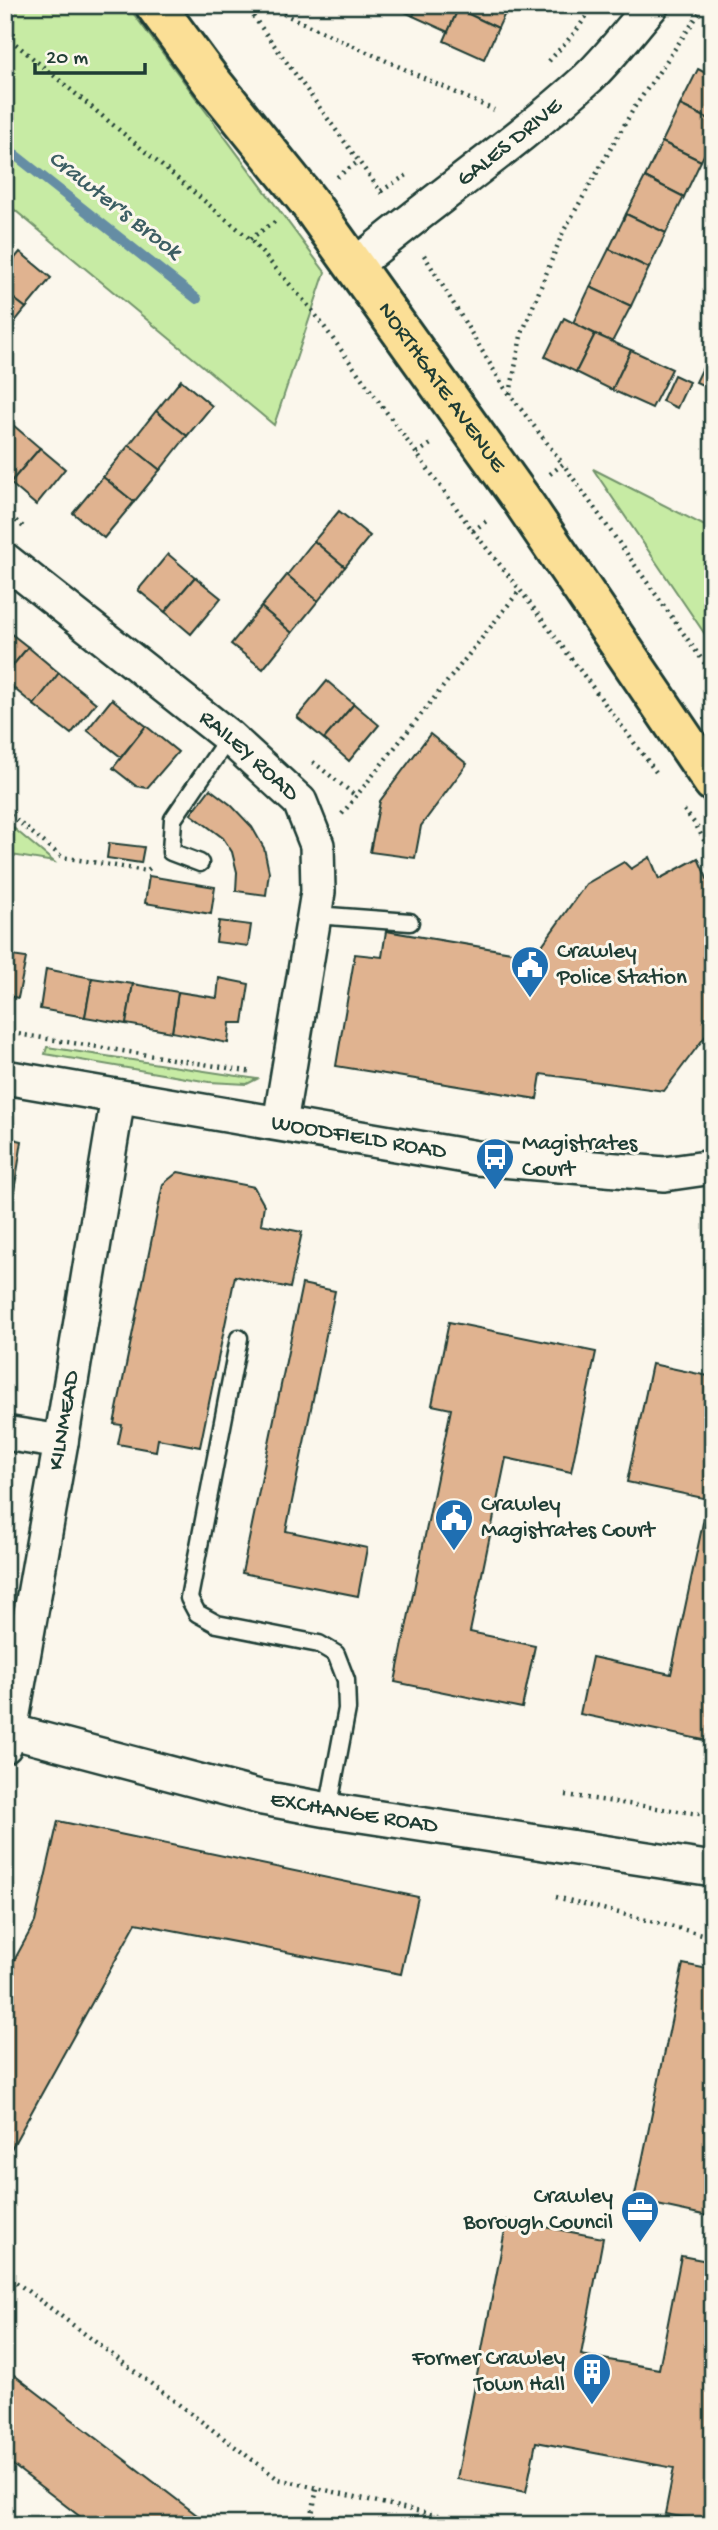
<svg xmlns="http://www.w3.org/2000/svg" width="718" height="2530" font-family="'Gochi Hand',sans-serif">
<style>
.green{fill:#c7eba4;stroke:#73946c;stroke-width:2}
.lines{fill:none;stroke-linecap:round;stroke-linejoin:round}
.stream{stroke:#658da4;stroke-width:10}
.building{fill:#e0b390;stroke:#1f3d34;stroke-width:2}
.lane-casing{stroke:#1f3d34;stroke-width:21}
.street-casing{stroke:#1f3d34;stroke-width:38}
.primary-casing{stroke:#1f3d34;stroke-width:44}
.path{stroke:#1f3d34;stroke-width:4.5;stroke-dasharray:2 5;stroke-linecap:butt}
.lane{stroke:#fbf7ec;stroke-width:16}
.street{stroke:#fbf7ec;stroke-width:33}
.primary{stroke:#fbdf96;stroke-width:38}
.labels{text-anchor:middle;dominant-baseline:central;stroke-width:6;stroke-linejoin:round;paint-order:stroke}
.street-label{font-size:23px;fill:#1f3d34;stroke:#fbf7ec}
.poi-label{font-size:23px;fill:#1f3d34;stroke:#fbf7ec;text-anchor:start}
.water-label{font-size:24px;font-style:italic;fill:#3c5e63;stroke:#fbf7ec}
</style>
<rect width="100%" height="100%" fill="#fbf7ec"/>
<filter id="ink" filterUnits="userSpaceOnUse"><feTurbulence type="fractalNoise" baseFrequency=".0143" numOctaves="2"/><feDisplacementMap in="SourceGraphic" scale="14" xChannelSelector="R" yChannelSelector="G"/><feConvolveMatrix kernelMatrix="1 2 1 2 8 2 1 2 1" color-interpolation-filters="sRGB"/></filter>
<g filter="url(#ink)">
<!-- green -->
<g class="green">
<polygon points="5,5 127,5 325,272 274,425 5,202"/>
<polygon points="593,469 713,530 713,646"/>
<polygon points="5,821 54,862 5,854"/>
<polygon points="47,1047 257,1079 247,1084 209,1082 45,1054"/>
</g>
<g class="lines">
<!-- stream -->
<polyline class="stream" points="5,147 197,299"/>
</g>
<!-- building -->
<g class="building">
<polygon points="391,5 418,5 413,16"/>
<polygon points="418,5 460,5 448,32 413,16"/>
<polygon points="460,5 509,5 498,28 458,9"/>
<polygon points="458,9 498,28 484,59 444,41"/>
<polygon points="698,69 713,77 713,121 680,105"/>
<polygon points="680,105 713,121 713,138 701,161 662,142"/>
<polygon points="662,142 701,161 684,197 645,177"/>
<polygon points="645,177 684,197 666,233 626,214"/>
<polygon points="626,214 666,233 649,268 609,249"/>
<polygon points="609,249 649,268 631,306 590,287"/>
<polygon points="20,252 51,278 26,308 5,292 5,270"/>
<polygon points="590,287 631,306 612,342 573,323"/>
<polygon points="5,292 26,308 5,334"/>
<polygon points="564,318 595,334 576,372 545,357"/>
<polygon points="595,334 631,350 612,390 576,372"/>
<polygon points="631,350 672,369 652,408 612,390"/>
<polygon points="708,357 713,359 711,389 696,382"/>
<polygon points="674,375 689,382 677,408 662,401"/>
<polygon points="181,380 212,406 187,436 156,411"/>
<polygon points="156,411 187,436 160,470 129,445"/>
<polygon points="13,425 40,448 10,483 5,479 5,435"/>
<polygon points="129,445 160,470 134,502 103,477"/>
<polygon points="40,448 65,469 36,505 10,483"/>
<polygon points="103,477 134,502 104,538 73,513"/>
<polygon points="339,511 370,536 345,567 314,541"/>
<polygon points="314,541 345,567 318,601 287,575"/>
<polygon points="168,554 195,577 165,612 138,590"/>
<polygon points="287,575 318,601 292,633 261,607"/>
<polygon points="195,577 221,598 191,634 165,612"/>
<polygon points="261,607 292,633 263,669 231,644"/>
<polygon points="5,629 28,647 5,675"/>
<polygon points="28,647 59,673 34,705 5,681 5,675"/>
<polygon points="59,673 96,703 71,734 34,705"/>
<polygon points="327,681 354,704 324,739 297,717"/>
<polygon points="112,699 146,726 121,757 87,730"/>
<polygon points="354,704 379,725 349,761 324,739"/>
<polygon points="146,726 178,752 147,788 136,786 113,768"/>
<polygon points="430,734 467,764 421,826 415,858 370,852 380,801"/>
<polygon points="210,789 231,805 252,827 264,848 269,872 266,895 236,891 237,872 232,852 223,838 191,814"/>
<polygon points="109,843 144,847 141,863 107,858"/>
<polygon points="650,857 659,879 698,858 713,892 713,1026 664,1091 541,1074 537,1099 336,1066 355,954 382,957 386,931 511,952 522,973 586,884 624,862 631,869"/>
<polygon points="149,876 215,887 211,914 145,903"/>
<polygon points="219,921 251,925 248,946 216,942"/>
<polygon points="5,955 26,958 18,998 5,995"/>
<polygon points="46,969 92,978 85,1017 40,1009"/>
<polygon points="92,978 133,984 126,1024 85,1017"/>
<polygon points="219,978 249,984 243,1023 230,1023 228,1043 172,1032 178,992 217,998"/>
<polygon points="133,984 178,992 172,1032 126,1024"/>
<polygon points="5,1137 22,1141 16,1179 5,1177"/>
<polygon points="178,1172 254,1187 264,1205 261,1224 302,1232 290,1288 235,1276 200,1447 158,1439 156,1451 118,1444 122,1425 114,1424 163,1184"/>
<polygon points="5,1177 16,1179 9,1220 5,1220"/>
<polygon points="302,1284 335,1291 286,1531 367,1548 358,1596 242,1573"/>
<polygon points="449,1322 596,1352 571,1472 506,1458 470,1632 535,1646 522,1708 395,1682 451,1409 432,1405"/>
<polygon points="652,1364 713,1377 713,1742 580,1714 592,1657 671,1674 708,1499 627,1482"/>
<polygon points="58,1821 418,1897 401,1974 136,1923 5,2160 5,1977 35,1922"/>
<polygon points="683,1964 713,1970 713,2217 634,2200"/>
<polygon points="507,2220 603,2238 581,2355 659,2369 681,2256 713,2262 713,2523 665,2514 674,2468 536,2442 526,2492 457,2479"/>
<polygon points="5,2368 210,2525 91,2525 5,2459"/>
</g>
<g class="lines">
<defs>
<g id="lane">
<polyline points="200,863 171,852 173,819 229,737"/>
<polyline points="315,915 410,922"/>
<polyline points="239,1338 189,1598 197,1613 217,1624 319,1644 336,1654 346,1680 347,1709 328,1810"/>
</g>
<g id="street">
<path id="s1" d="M353,267c77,-65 160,-121 235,-189 23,-22 43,-49 64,-73"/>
<path id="s2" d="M5,560l224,177 71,65 17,43 1,47 -38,231"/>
<path id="s3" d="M5,1077l472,81 187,16 49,-7"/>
<polyline points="5,1433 61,1442"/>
<path id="s4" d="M10,1731l253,67 65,12 385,59"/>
<path id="s5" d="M5,1746l5,-15 51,-289 57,-345"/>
</g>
<g id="primary">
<path id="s6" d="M155,5l56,76 96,119 212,296 194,286"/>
</g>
</defs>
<!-- lane casing -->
<use href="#lane" class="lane-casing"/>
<!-- street casing -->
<use href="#street" class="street-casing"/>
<!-- primary casing -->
<use href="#primary" class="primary-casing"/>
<!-- path -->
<g class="path">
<polyline points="245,5 384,196"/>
<polyline points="264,5 494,110"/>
<polyline points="5,35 250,239 312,310 473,531 520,590 656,772"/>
<polyline points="549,61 576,31 594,5"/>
<polyline points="337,177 359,161"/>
<polyline points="381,191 407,175"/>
<polyline points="250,239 276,221"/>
<polyline points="424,255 504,387 563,464"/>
<polyline points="510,394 521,336 563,232 634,108 705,5"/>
<polyline points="417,453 434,442"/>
<polyline points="550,474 563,464 713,675"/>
<polyline points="5,512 26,529"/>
<polyline points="473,531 489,519"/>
<polyline points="313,762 356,796"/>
<polyline points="684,810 696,825 713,857"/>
<polyline points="5,811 62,857 146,871 150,868"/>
<polyline points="342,814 520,590"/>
<polyline points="5,1032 253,1072"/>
<polyline points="566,1795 713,1816"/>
<polyline points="556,1897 713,1937"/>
<polyline points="5,2274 278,2479 477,2525"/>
<polyline points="310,2525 317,2488"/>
</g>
<!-- lane -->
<use href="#lane" class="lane"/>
<!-- street -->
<use href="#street" class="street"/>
<!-- primary -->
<use href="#primary" class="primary"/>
</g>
</g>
<!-- icons -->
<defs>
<symbol id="civic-pin" viewBox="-11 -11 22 30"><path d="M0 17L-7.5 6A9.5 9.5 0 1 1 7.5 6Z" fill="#1f6fb2" stroke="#fbf7ec"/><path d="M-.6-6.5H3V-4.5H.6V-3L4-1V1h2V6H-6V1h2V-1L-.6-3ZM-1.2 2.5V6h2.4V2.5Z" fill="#fff"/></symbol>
<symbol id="bus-pin" viewBox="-11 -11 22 30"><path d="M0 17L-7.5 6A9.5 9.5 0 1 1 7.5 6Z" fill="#1f6fb2" stroke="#fbf7ec"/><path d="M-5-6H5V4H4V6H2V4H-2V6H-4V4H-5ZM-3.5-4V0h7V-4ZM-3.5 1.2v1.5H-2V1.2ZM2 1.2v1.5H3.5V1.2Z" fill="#fff"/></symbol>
<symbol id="office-pin" viewBox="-11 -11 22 30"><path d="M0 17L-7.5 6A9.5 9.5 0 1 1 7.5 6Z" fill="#1f6fb2" stroke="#fbf7ec"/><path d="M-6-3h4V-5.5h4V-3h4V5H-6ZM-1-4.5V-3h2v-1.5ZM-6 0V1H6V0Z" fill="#fff"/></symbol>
<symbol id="building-pin" viewBox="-11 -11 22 30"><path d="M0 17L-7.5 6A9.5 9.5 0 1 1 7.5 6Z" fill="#1f6fb2" stroke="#fbf7ec"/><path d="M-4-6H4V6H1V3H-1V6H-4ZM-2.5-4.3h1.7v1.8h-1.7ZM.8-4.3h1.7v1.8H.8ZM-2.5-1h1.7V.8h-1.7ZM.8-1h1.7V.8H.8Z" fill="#fff"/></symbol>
</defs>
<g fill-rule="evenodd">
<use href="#civic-pin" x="508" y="943" width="44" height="60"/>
<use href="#bus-pin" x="473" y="1135" width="44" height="60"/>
<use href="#civic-pin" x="432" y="1496" width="44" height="60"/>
<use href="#office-pin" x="618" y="2188" width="44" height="60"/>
<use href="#building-pin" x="570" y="2350" width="44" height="60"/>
</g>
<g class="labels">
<!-- street labels -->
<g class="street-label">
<text stroke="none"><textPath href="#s1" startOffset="200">GALES DRIVE</textPath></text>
<text stroke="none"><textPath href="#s6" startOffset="478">NORTHGATE AVENUE</textPath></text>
<text stroke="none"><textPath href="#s2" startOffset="313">RAILEY ROAD</textPath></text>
<text stroke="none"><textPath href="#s3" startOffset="359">WOODFIELD ROAD</textPath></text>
<text stroke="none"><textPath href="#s5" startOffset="331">KILNMEAD</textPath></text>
<text stroke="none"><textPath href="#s4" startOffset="354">EXCHANGE ROAD</textPath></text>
</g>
<!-- poi labels -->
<g class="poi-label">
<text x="557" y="952">Crawley<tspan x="557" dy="26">Police Station</tspan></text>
<text x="522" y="1144">Magistrates<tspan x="522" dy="26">Court</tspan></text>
<text x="481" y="1505">Crawley<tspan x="481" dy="26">Magistrates Court</tspan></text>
<text x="613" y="2197" text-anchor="end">Crawley<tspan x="613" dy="26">Borough Council</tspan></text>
<text x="565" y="2359" text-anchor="end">Former Crawley<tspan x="565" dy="26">Town Hall</tspan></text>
</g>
<!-- water labels -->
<g class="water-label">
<text transform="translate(114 206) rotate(38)">Crawter's Brook</text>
</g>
</g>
<!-- margin -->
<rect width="718" height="2530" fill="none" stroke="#fbf7ec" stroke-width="28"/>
<rect x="14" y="14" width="690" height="2502" fill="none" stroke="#1f3d34" stroke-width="2.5" filter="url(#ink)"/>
<!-- scale -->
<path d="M35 63v10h110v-10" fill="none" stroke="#1f3d34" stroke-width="3.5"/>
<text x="46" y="63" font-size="21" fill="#1f3d34" stroke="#fbf7ec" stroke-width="5" paint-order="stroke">20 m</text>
</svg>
